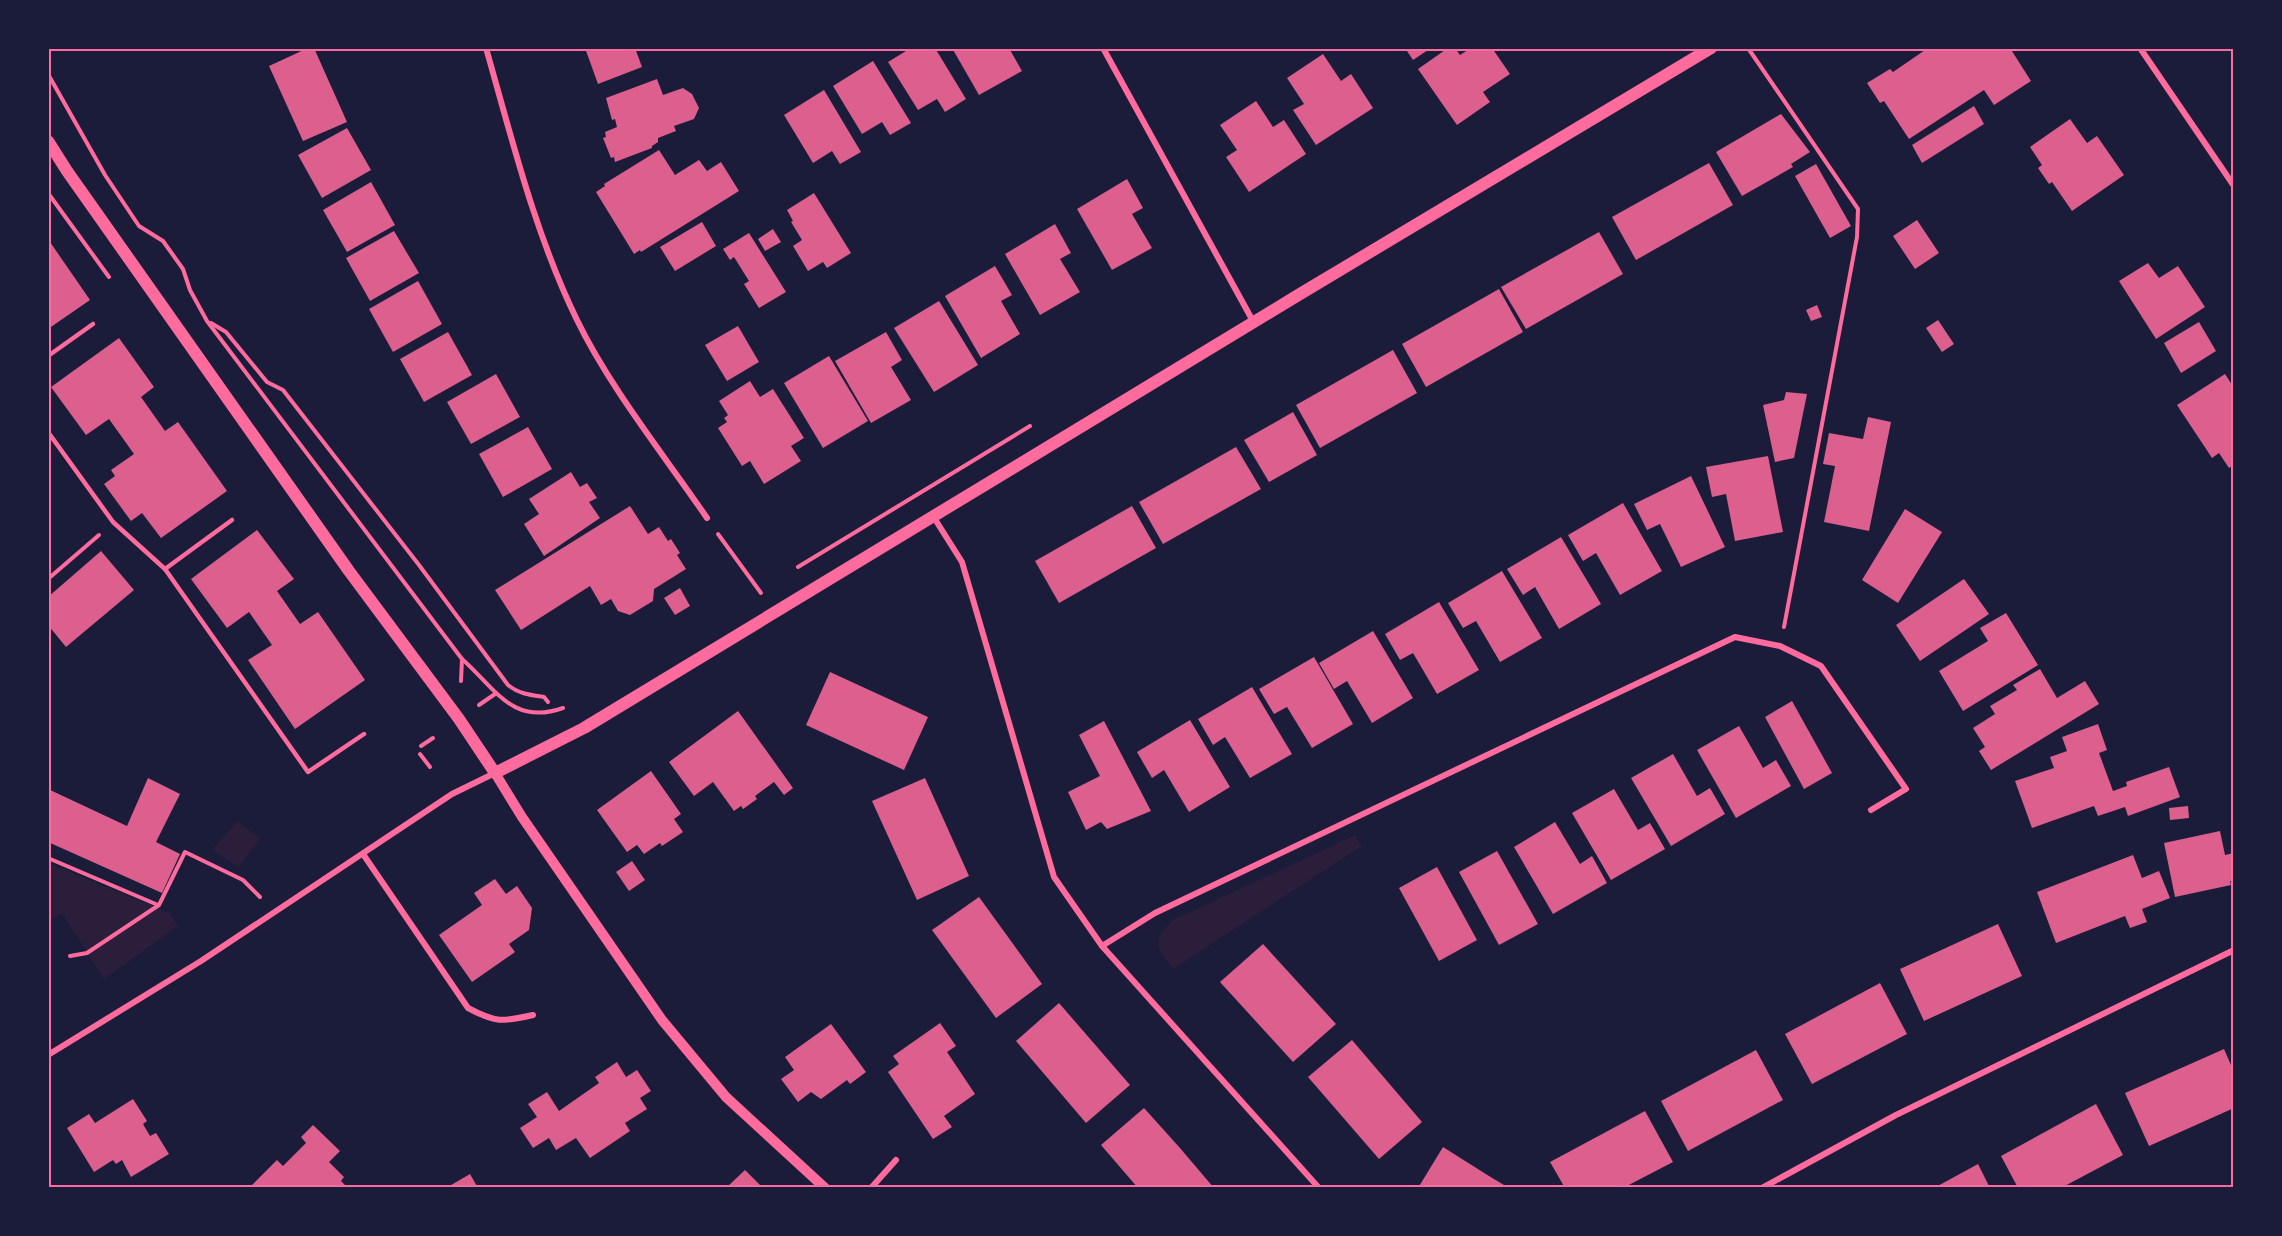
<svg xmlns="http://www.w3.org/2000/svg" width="2282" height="1236" font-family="'Work Sans',sans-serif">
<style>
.green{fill:#2a1e3b}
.building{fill:#dd5f8e}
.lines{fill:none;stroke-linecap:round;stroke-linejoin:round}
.path{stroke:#ff6b9d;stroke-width:4}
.service{stroke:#ff6b9d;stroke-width:4.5}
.minor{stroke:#ff6b9d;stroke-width:6}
.tertiary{stroke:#ff6b9d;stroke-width:10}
.secondary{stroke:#ff6b9d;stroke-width:12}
.neatline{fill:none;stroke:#ff6b9d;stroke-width:2}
</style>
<rect width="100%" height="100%" fill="#1b1b3a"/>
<!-- green -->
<g class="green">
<polygon points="237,821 261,839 238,867 212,850"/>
<polygon points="1355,835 1362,846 1173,969 1159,950 1159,936 1173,920"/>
<polygon points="48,863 170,913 178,926 104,979 62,913 48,921"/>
</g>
<!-- building -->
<g class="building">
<polygon points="308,48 314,48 347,122 303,141 269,66"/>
<polygon points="585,48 635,48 642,67 598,84"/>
<polygon points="911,48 935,48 966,99 945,112 937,99 918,110 888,62"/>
<polygon points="952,48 1009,48 1022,71 979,95"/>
<polygon points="1405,48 1431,48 1413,60"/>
<polygon points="1448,48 1455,48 1460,55 1471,48 1492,48 1510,74 1483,92 1490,102 1457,125 1418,69"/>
<polygon points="1928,48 2010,48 2031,81 1994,105 1984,90 1909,139 1884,101 1880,103 1867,83 1890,69 1893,72"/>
<polygon points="1323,54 1341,81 1351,74 1373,108 1316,145 1293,110 1304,104 1287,78"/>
<polygon points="873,61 911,123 890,135 882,122 862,134 833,86"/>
<polygon points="657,79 663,95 683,88 692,94 699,108 694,119 674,126 676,131 658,138 658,142 652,146 652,148 615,162 614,157 611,158 603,138 606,137 605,132 617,127 615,119 612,120 606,98"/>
<polygon points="824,90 861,152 840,164 832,151 813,163 784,115"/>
<polygon points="1256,101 1273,127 1284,120 1306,154 1249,192 1226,157 1237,150 1220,125"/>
<polygon points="1974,106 1984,124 1922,163 1912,145"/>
<polygon points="1781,114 1810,152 1791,164 1793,167 1742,196 1716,152"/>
<polygon points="2070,119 2087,143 2097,136 2124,175 2072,211 2052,182 2049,184 2038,168 2042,165 2030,147"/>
<polygon points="347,128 371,170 322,198 298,155"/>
<polygon points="659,150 675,175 699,160 707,171 721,162 739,191 641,252 640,250 634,254 596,192 605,186 604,184"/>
<polygon points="1709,163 1733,205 1636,260 1612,217"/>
<polygon points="1816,164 1851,226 1830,238 1795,176"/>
<polygon points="1127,179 1143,208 1132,214 1152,248 1112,270 1077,209"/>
<polygon points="371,182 395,225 347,252 323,210"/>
<polygon points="814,193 851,253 827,268 823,262 808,271 793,246 802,240 791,222 793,221 787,210"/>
<polygon points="1917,220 1939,253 1915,269 1893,236"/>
<polygon points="702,222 716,246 675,271 660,247"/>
<polygon points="1055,224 1071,253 1060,259 1080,292 1040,315 1005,254"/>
<polygon points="773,229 781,242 765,251 758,239"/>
<polygon points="394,231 419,273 370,301 346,258"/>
<polygon points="1599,232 1623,274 1526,329 1501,287"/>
<polygon points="749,233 786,292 759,308 744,284 749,281 734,257 730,260 723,249"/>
<polygon points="48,239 90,300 48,329"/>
<polygon points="2148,263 2159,278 2178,266 2205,307 2156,339 2119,281"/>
<polygon points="995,266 1012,295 1001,301 1020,334 981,358 945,296"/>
<polygon points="418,281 442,324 393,352 369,309"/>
<polygon points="1499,289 1523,332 1426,387 1402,344"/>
<polygon points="939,301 978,365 934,392 894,328"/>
<polygon points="1817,305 1822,317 1811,321 1806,310"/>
<polygon points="1938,320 1954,344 1942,352 1926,328"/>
<polygon points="2199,322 2216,351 2181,373 2164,343"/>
<polygon points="738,326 759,362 727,381 705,345"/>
<polygon points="448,332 472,375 424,402 400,359"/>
<polygon points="886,332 902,360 891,367 911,400 871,423 835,361"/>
<polygon points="119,338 154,387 141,397 165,431 178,422 227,491 161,538 142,513 131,521 104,484 115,476 111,470 134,454 109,419 86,435 51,387"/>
<polygon points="1393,350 1417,393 1320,448 1296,405"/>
<polygon points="829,356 868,421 823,448 784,383"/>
<polygon points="496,374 520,417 471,444 447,402"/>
<polygon points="2225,374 2234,388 2234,465 2229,468 2219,453 2212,458 2177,405"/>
<polygon points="750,381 760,397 773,389 804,438 791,446 801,461 764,484 750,461 742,466 718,428 727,422 724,418 728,415 719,401"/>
<polygon points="1786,392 1807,394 1794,458 1775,462 1763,405 1784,400"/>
<polygon points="1293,412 1317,455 1269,482 1244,440"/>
<polygon points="1868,417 1891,422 1869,531 1824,522 1835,466 1823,464 1829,433 1863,439"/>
<polygon points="528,427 552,469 503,497 479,454"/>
<polygon points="1236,447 1261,489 1163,544 1139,502"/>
<polygon points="1768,456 1783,532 1735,541 1726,494 1712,497 1706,467"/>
<polygon points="571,472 580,487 587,483 597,498 589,502 600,518 544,556 524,524 539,514 529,499"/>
<polygon points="1691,476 1725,547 1681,567 1660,524 1647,530 1634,504"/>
<polygon points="1623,503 1662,571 1620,595 1596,553 1583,561 1568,535"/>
<polygon points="630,506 648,534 659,527 668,541 671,539 680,553 677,555 686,569 654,589 653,601 630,615 618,611 611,599 601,605 590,586 521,630 495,590"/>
<polygon points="1132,506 1156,548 1059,603 1035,561"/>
<polygon points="1905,509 1942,532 1898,603 1862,580"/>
<polygon points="257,530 294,579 277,591 300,624 318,612 365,680 295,729 248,660 272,645 249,612 227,628 191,579"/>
<polygon points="1561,537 1601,604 1559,629 1535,587 1523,595 1507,569"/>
<polygon points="101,551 134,590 66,647 48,625 48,597"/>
<polygon points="1502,571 1542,638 1500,662 1476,621 1463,628 1448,603"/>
<polygon points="1964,579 1989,614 1920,661 1896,625"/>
<polygon points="680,588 690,606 675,615 664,598"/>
<polygon points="1439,602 1479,670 1437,694 1413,653 1400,660 1385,634"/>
<polygon points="2006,613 2038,665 1963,711 1939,671 1988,641 1980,628"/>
<polygon points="1373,631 1413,698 1372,723 1347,681 1334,689 1319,663"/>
<polygon points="1314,657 1353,724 1312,748 1287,707 1274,714 1259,689"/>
<polygon points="2040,669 2057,698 2085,681 2099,704 1991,770 1979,751 1985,747 1973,728 1995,714 1990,706 2017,690 2013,685"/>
<polygon points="830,672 928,717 904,770 806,725"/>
<polygon points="1252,687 1292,754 1250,778 1225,737 1213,745 1198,719"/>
<polygon points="1792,701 1832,773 1804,789 1765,717"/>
<polygon points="738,711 793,788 784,795 774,782 755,796 757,799 743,809 741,806 734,811 713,782 694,796 669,762"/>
<polygon points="1190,720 1230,787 1189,812 1164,770 1152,778 1137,752"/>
<polygon points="1104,721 1151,811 1107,829 1101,822 1086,830 1068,792 1100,776 1079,735"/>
<polygon points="2098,724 2107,750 2099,753 2113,791 2127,786 2126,782 2169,767 2180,797 2128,816 2125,807 2098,816 2094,806 2032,828 2015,781 2054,768 2050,757 2067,751 2062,737"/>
<polygon points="1739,726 1763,768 1776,760 1791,786 1736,818 1697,750"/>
<polygon points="1673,754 1697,796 1710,788 1725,814 1671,846 1631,778"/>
<polygon points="651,771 681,814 674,819 683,832 662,846 660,843 644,854 637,845 627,852 597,810"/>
<polygon points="148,778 180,794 156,842 180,854 162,893 48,842 48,789 127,826"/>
<polygon points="925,778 969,876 917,900 872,801"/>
<polygon points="1614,789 1638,830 1650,823 1665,849 1611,880 1572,813"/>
<polygon points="2188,806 2189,818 2170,820 2169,808"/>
<polygon points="1555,822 1580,864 1592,856 1607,883 1553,914 1514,847"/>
<polygon points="2220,831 2225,855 2234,853 2234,881 2230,881 2231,885 2175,897 2164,843"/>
<polygon points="1497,851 1538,924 1499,945 1459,872"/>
<polygon points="2133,855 2142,878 2159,871 2170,898 2142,909 2147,922 2130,928 2125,916 2056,943 2037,892"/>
<polygon points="632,861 645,880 629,891 616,872"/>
<polygon points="1437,867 1477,940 1439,961 1399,888"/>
<polygon points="495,879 506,894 517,886 532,908 529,930 509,944 515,952 472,982 439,935 482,905 474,893"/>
<polygon points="979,897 1042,984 996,1018 932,930"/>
<polygon points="1998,924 2022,976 1924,1021 1900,969"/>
<polygon points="1263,944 1336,1024 1293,1062 1220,982"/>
<polygon points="1880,983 1907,1034 1812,1084 1785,1034"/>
<polygon points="1059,1003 1130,1085 1086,1123 1016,1041"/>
<polygon points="940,1023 956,1046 947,1052 975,1094 944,1116 952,1127 933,1139 888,1072 899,1064 893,1056"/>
<polygon points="831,1024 866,1072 850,1084 847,1080 821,1099 811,1092 798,1102 781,1079 794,1070 785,1057"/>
<polygon points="1352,1040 1422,1122 1379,1159 1308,1077"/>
<polygon points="2224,1049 2234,1072 2234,1108 2149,1146 2125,1093"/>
<polygon points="1756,1050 1783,1100 1688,1151 1661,1101"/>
<polygon points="617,1062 626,1077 637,1070 651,1091 640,1098 647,1109 625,1123 630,1131 590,1158 576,1138 556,1150 549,1138 533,1148 520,1128 537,1117 528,1104 547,1092 559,1111 599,1083 595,1077"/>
<polygon points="133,1099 147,1121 143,1124 150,1136 156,1133 169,1154 131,1177 122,1160 116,1164 113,1160 94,1172 67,1128 89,1114 95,1123"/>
<polygon points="2096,1104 2123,1155 2061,1188 2018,1188 2001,1156"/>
<polygon points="1144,1108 1180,1148 1214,1188 1138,1188 1101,1145"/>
<polygon points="1645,1111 1673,1162 1623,1188 1565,1188 1550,1162"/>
<polygon points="313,1125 340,1151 329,1162 344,1177 341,1181 346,1186 344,1188 249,1188 277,1160 283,1166 306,1143 301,1137"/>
<polygon points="1443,1147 1489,1176 1509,1188 1418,1188"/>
<polygon points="1978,1164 1990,1188 1934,1188"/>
<polygon points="745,1170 763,1188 726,1188"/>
<polygon points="470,1174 478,1188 446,1188"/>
</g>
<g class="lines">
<!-- path -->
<g class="path">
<polyline points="1748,48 1858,209 1857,237 1784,627"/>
<polyline points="48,74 105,175 139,226 163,241 183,269 190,290 207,321 462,659 461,681"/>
<polyline points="48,193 109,277"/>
<path d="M211,323l15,9 41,50 16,8 136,175 89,120c11,9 22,10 36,12l4,5"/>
<polyline points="718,534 761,593"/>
<polyline points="798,567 1030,426"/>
<polyline points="48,579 99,535"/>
<path d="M462,659c33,29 50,67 101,49"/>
<polyline points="479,705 495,694"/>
<polyline points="421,746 433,738"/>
<polyline points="420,754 430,767"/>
<polyline points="48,858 158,905"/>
<polyline points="70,956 87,953 159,905 185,852 243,880 260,897"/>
</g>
<!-- service -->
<g class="service">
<polyline points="48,356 93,324"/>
<polyline points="48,432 113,522 165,569 308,772 364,734"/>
<polyline points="165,569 232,520"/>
</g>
<!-- minor -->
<g class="minor">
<path d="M486,48c26,91 49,186 91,272 33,68 87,135 130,198"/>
<polyline points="1103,48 1254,323"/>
<polyline points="2140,48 2234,186"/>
<polyline points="933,516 962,562 1054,877 1102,946 1319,1188"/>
<path d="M363,854l105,154c28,15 34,14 65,7"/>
<polyline points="1102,946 1155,913 1735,637 1780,646 1821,666 1906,789 1871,810"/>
<polyline points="48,1055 201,961 452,794 495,773"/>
<polyline points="871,1188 896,1160"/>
<polyline points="1762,1188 1896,1115 2234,950"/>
</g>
<!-- tertiary -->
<polyline class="tertiary" points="495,773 522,817 662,1020 726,1097 825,1188"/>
<!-- secondary -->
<polyline class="secondary" points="48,141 67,171 349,571 459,719 495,773 584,728 1300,294 1711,48"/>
</g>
<!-- border -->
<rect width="2282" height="1236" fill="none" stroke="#1b1b3a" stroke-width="99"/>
<rect x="50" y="50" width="2182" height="1136" class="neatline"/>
</svg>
